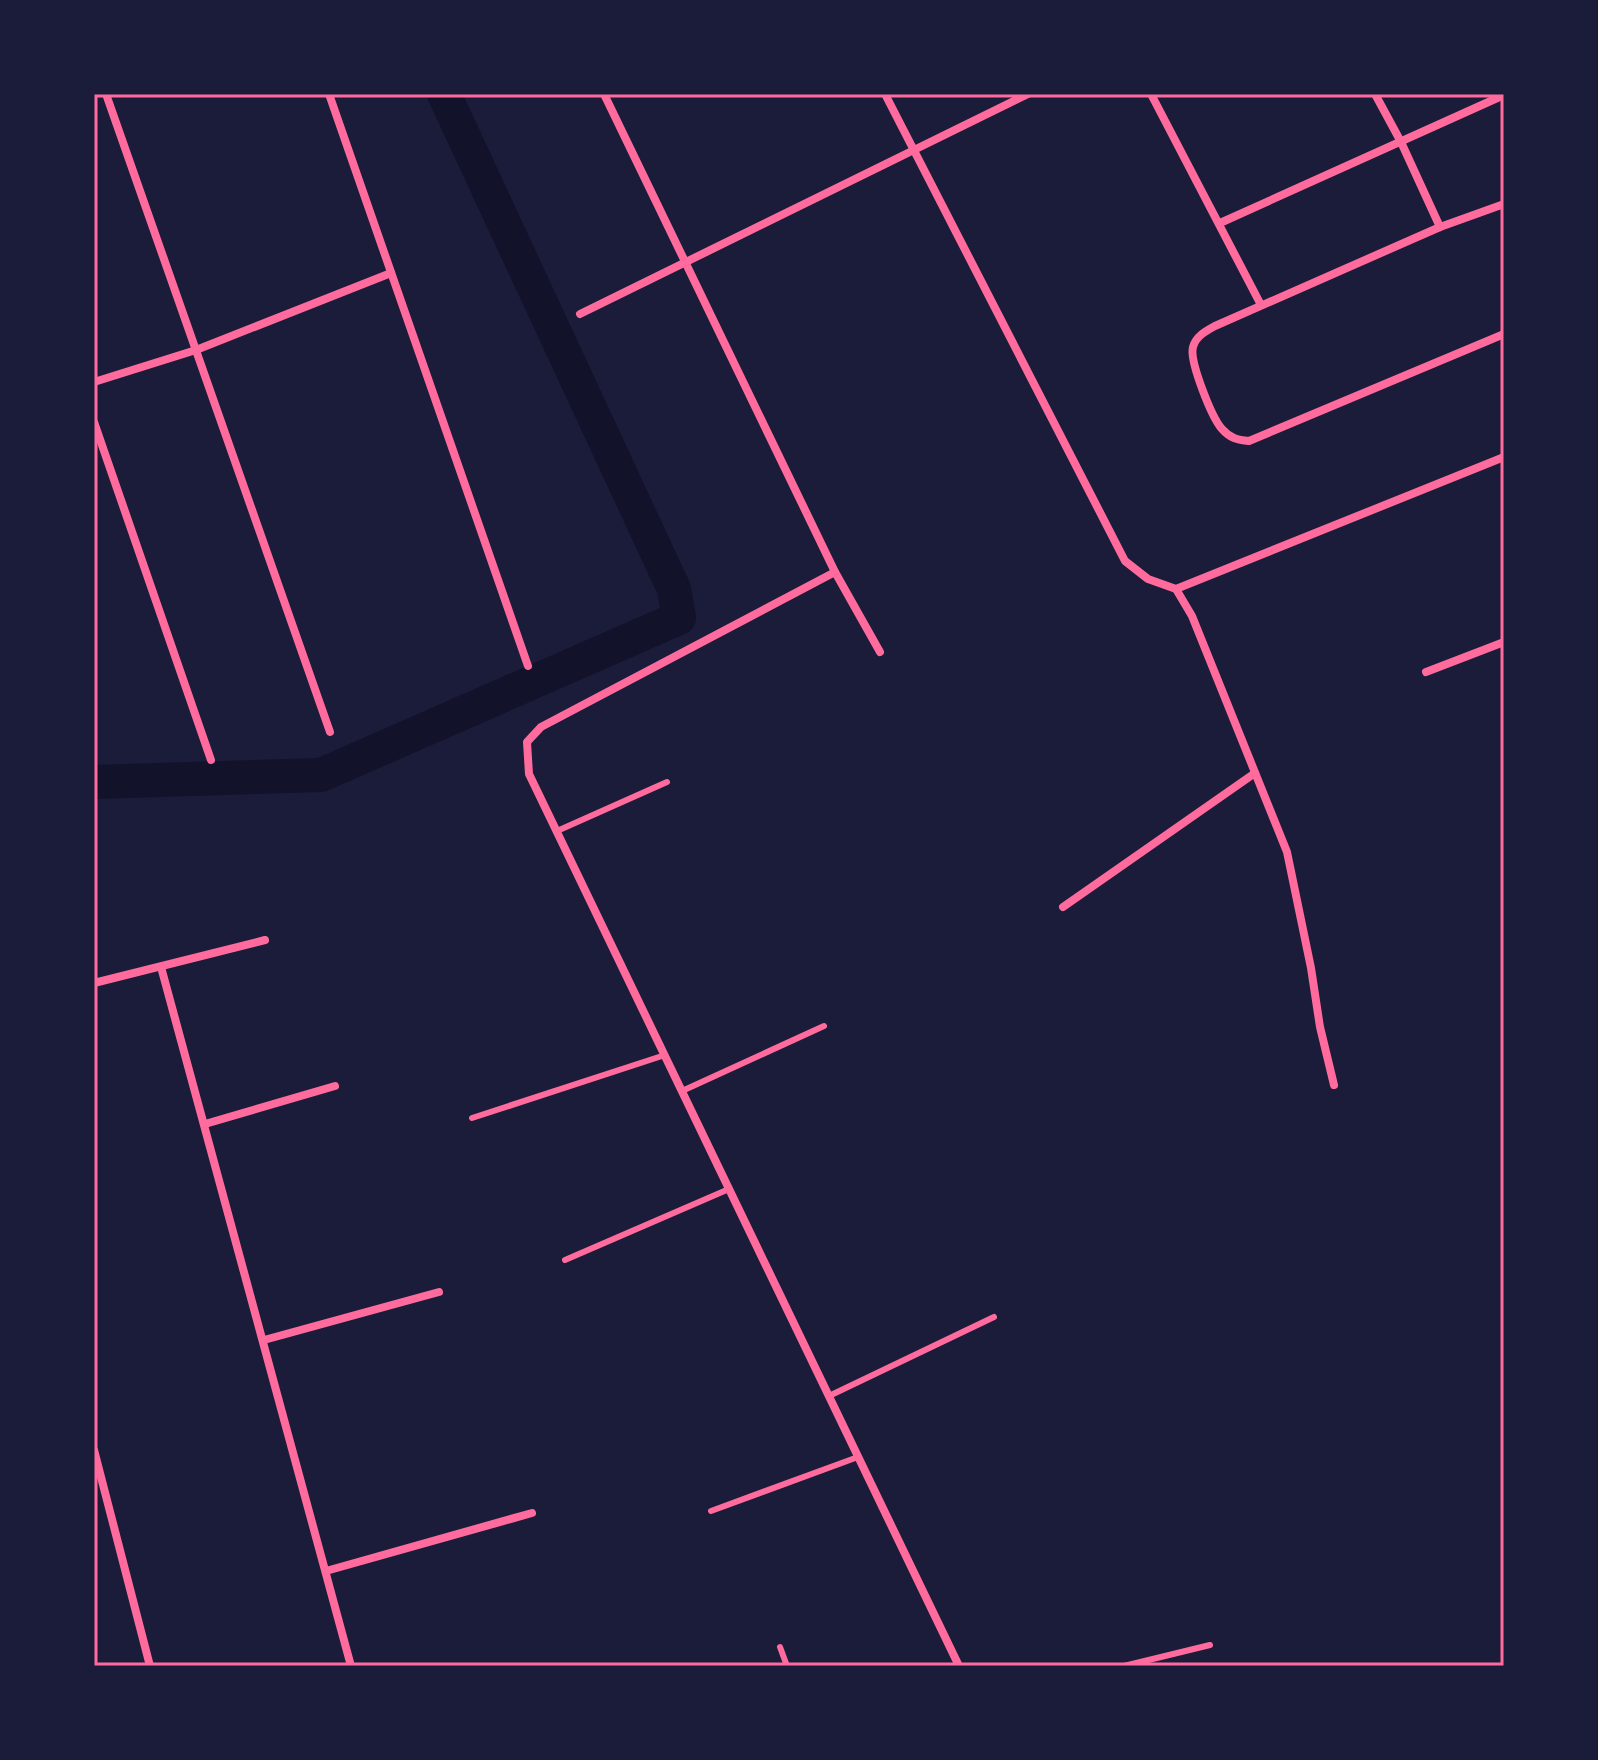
<svg xmlns="http://www.w3.org/2000/svg" width="1598" height="1760" font-family="'Noto Sans',sans-serif">
<style>
.lines{fill:none;stroke-linecap:round;stroke-linejoin:round}
.canal{stroke:#12122b;stroke-width:34}
.service{stroke:#ff6b9d;stroke-width:6}
.minor{stroke:#ff6b9d;stroke-width:8}
.neatline{fill:none;stroke:#ff6b9d;stroke-width:3}
</style>
<rect width="100%" height="100%" fill="#1b1b3a"/>
<g class="lines">
<!-- canal -->
<polyline class="canal" points="94,782 321,775 679,618 674,589 444,94"/>
<!-- service -->
<g class="service">
<polyline points="557,831 667,782"/>
<polyline points="682,1091 824,1026"/>
<polyline points="472,1118 665,1055"/>
<polyline points="565,1260 729,1189"/>
<polyline points="829,1396 994,1317"/>
<polyline points="711,1511 858,1457"/>
<polyline points="780,1647 787,1666"/>
<polyline points="1124,1666 1210,1645"/>
</g>
<!-- minor -->
<g class="minor">
<polyline points="106,94 330,732"/>
<polyline points="329,94 528,666"/>
<polyline points="604,94 835,572 880,652"/>
<polyline points="885,94 1125,561 1148,579 1176,589 1192,616 1287,852 1311,968 1320,1027 1334,1085"/>
<polyline points="1151,94 1261,305"/>
<polyline points="1375,94 1401,142 1440,227"/>
<path d="M1504,204l-64,23 -225,99c-9,5 -19,10 -22,21 -4,14 19,71 29,82 8,9 15,11 27,12l255,-107"/>
<polyline points="1220,223 1504,95"/>
<polyline points="580,314 1028,94"/>
<polyline points="94,382 196,350 391,273"/>
<polyline points="94,422 211,760"/>
<polyline points="835,572 541,727 527,742 529,774 959,1666"/>
<polyline points="1176,589 1504,457"/>
<polyline points="1426,672 1504,642"/>
<polyline points="1063,907 1255,773"/>
<polyline points="161,967 351,1666"/>
<polyline points="94,983 265,940"/>
<polyline points="205,1124 335,1086"/>
<polyline points="264,1340 439,1292"/>
<polyline points="94,1450 150,1666"/>
<polyline points="326,1571 532,1513"/>
</g>
</g>
<!-- border -->
<rect width="1598" height="1760" fill="none" stroke="#1b1b3a" stroke-width="192"/>
<rect x="96" y="96" width="1406" height="1568" class="neatline"/>
</svg>
